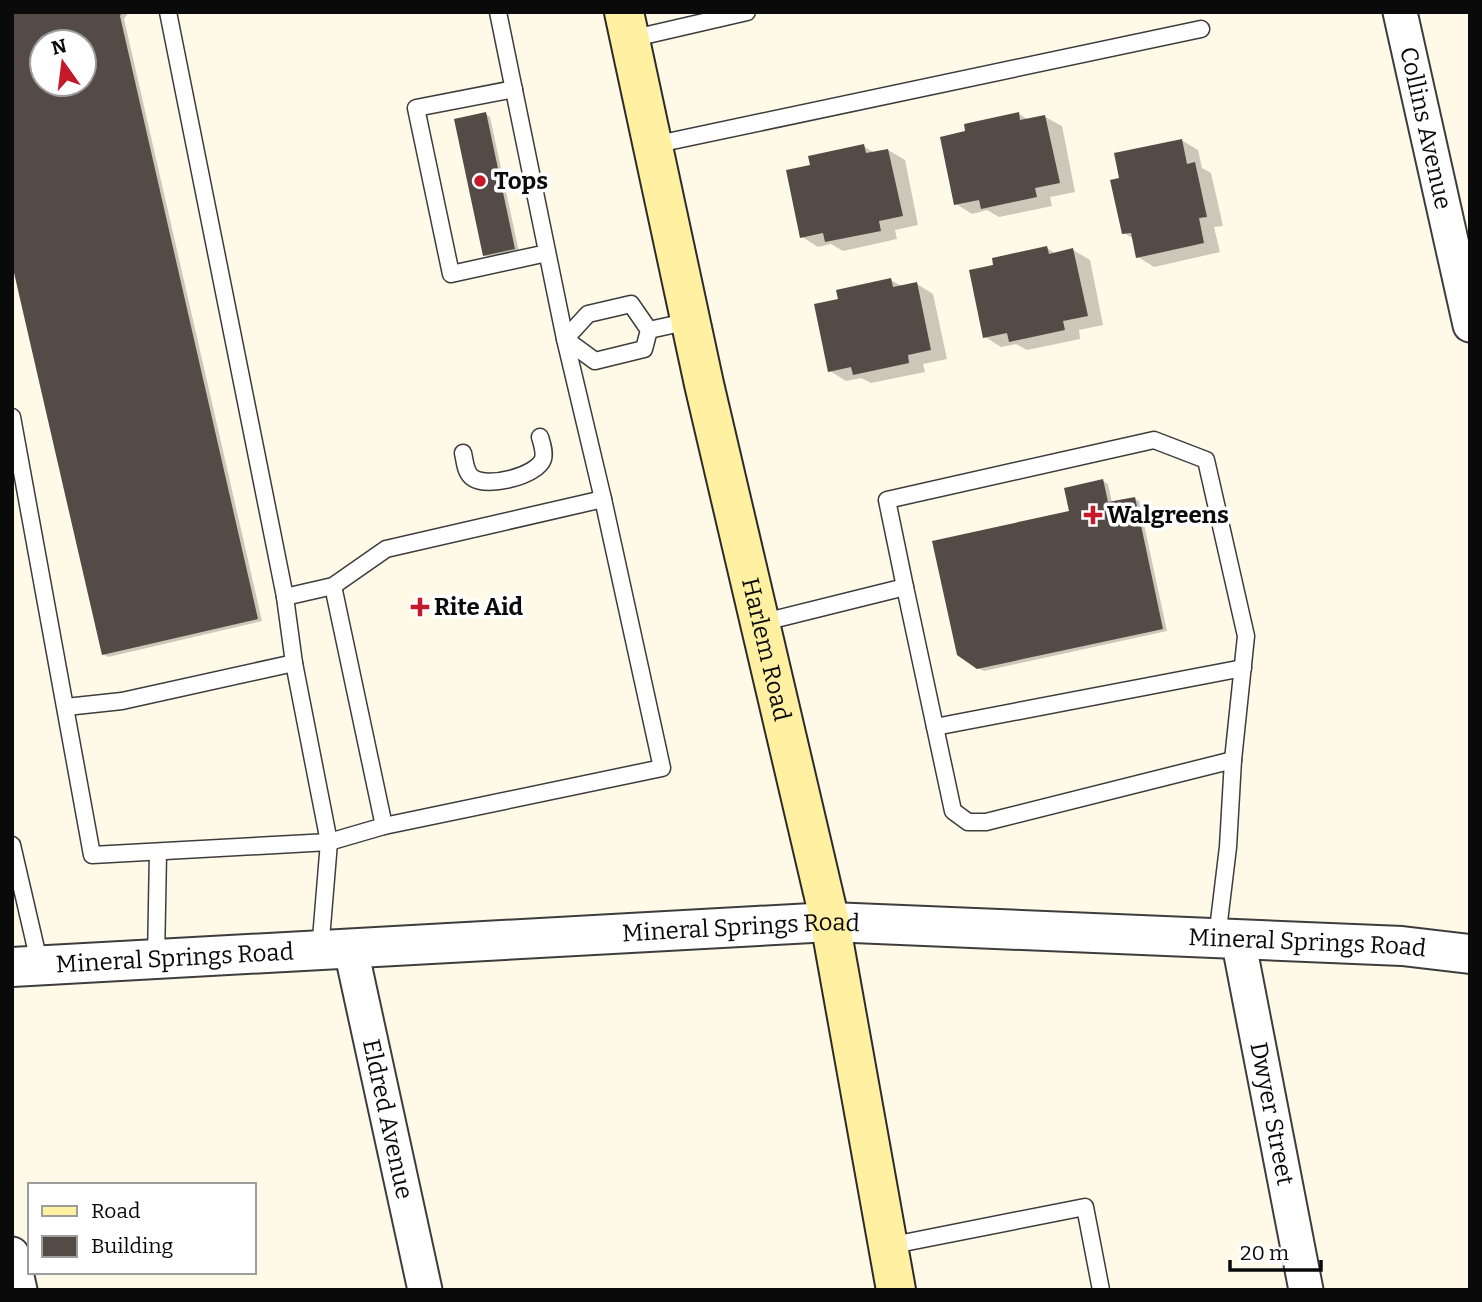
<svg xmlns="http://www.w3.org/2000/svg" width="1482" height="1302" font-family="Bitter,serif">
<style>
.shadow{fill:#0003;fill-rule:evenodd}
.building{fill:#544b46;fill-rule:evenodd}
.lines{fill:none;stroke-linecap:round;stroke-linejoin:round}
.service-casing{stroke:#3d3d3d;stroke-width:19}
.minor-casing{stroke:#3d3d3d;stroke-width:37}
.tertiary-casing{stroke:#3d3d3d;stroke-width:42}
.secondary-casing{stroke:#2c2c2c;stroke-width:42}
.service{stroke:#fff;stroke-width:16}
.minor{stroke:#fff;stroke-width:33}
.tertiary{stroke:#fff;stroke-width:38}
.secondary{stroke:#fff0a2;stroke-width:38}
.poi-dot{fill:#c41929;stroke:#fff;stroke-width:2.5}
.labels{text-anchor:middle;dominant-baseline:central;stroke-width:7;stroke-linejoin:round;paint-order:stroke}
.street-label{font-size:24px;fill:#0a0a0a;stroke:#fff}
.poi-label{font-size:24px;font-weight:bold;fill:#0a0a0a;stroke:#fff;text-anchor:start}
</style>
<rect width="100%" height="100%" fill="#fff9e7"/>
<!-- shadow -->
<g class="shadow">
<path d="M12,12h117l-5,7 138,602 -154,36 -5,-3zM42,42h42v42h-42z"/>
<polygon points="486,114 490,117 519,252 490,258 485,255"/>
<polygon points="1019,114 1029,120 1045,117 1062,126 1075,192 1050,197 1052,206 999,217 987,210 972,214 956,204"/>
<polygon points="1181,140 1198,150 1202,168 1211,173 1223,226 1214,227 1220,252 1154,267 1138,257 1134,239 1124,233 1121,179"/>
<polygon points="863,146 875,153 888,150 905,160 918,225 895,230 897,239 843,251 831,244 818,247 802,237 812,166"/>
<polygon points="1047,248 1056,254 1073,250 1090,260 1103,325 1079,330 1080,339 1027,350 1016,344 1001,347 985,337 995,267"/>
<polygon points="891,280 903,287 917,284 933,294 947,359 923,364 925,372 871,383 861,378 846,381 830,371 840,300"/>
<polygon points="1103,481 1108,484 1112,503 1135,499 1139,501 1167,631 984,671 978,668 1071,512"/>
</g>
<!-- building -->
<g class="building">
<path d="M12,12h110l-2,4 138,603 -156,36 -90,-391zM42,42h42v42h-42z"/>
<polygon points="486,112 515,249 483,256 454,119"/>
<polygon points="1019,112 1020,120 1045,115 1060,183 1035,188 1037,197 981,209 979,200 954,205 940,137 965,131 964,124"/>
<polygon points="1182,139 1187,164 1195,162 1207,217 1199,218 1204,243 1136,258 1131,233 1122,234 1110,180 1119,178 1114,153"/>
<polygon points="864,144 866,153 888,149 903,216 879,221 881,231 825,242 823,233 800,238 786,170 810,165 808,156"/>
<polygon points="1047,246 1049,254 1073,248 1088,316 1063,321 1065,330 1009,342 1007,333 983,338 969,270 993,265 992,258"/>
<polygon points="891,278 893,287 917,282 931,350 908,355 909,363 853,375 851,367 828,372 814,304 838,299 836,290"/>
<polygon points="1103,479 1108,502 1135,497 1163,629 977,669 957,655 932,541 1069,511 1064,488"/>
</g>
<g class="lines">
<defs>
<g id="service">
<polyline points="168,12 285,597"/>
<polyline points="630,39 747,12"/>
<polyline points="514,89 416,108 451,274 547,253"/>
<polyline points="653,145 1201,29"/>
<polygon points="631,304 649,330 644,349 595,361 565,339 588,314"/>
<polyline points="649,330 690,321"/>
<polyline points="12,417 92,855 329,842 384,826 662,768 603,499 565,339 498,12"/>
<path d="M463,453c2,8 2,20 10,25 15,10 64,-2 70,-19 2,-7 -1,-15 -3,-22"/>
<polyline points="333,586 384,826"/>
<polyline points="905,587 953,811 968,822 986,822 1233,760"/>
<polyline points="760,623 905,587 887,500 1154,440 1206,460 1246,636 1233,760 1228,847 1217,938"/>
<polyline points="66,707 122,701 294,663"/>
<polyline points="935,727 1243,668"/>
<polyline points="12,845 40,966"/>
<polyline points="320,951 329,842 294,663 285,597 333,586 386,549 603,499"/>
<polyline points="156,960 158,852"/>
<polyline points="888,1246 1085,1207 1101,1290"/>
</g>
<g id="minor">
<path id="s1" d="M1400,12l70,313"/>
<path id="s2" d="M1238,939l68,351"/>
<path id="s3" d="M351,950l74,340"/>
<polyline points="12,1254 20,1290"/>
</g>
<g id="tertiary">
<path id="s4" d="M12,967l818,-45 572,24 68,8"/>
</g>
<g id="secondary">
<path id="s5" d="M624,12l80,372 126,538 66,368"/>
</g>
</defs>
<!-- service casing -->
<use href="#service" class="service-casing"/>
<!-- minor casing -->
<use href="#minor" class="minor-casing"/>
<!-- tertiary casing -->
<use href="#tertiary" class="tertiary-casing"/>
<!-- secondary casing -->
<use href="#secondary" class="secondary-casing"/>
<!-- service -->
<use href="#service" class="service"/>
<!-- minor -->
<use href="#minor" class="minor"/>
<!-- tertiary -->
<use href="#tertiary" class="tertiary"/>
<!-- secondary -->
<use href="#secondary" class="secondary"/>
</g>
<!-- markers -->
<g class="poi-dot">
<circle cx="480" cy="181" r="7"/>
<path d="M1089.5 504.5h7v7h7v7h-7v7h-7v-7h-7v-7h7z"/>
<path d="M416.5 596.5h7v7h7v7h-7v7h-7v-7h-7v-7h7z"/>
</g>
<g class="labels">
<!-- street labels -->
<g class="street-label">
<text stroke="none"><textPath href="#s1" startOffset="119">Collins Avenue</textPath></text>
<text stroke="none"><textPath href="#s5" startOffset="653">Harlem Road</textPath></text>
<text stroke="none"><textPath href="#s4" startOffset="730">Mineral Springs Road</textPath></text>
<text stroke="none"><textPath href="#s4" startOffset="1297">Mineral Springs Road</textPath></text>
<text stroke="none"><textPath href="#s4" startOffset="163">Mineral Springs Road</textPath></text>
<text stroke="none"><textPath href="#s2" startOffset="178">Dwyer Street</textPath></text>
<text stroke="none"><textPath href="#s3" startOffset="173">Eldred Avenue</textPath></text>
</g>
<!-- poi labels -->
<g class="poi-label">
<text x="494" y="181">Tops</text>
<text x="1107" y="515">Walgreens</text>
<text x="434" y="607">Rite Aid</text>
</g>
</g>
<!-- border -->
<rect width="1482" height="1302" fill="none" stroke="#0a0a0a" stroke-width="28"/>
<!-- legend -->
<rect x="28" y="1183" width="228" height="91" fill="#ffffff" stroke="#9d9d9d" stroke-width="2"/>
<rect x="42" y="1206" width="35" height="10" fill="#fff0a2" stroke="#9d9d9d" stroke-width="2"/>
<text x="91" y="1218" font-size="21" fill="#0a0a0a">Road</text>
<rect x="42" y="1236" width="35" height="21" fill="#544b46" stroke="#9d9d9d" stroke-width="2"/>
<text x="91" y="1253" font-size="21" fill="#0a0a0a">Building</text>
<!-- north arrow -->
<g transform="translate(63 63) rotate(346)"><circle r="33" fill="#ffffff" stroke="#9d9d9d" stroke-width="2"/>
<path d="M0-5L12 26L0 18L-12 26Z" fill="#c41929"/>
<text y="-10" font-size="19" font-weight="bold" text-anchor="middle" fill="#0a0a0a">N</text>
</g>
<!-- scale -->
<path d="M1230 1260v10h91v-10" fill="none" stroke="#0a0a0a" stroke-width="3.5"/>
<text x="1240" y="1260" font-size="21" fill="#0a0a0a" stroke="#ffffff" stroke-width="5" paint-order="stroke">20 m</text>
</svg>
